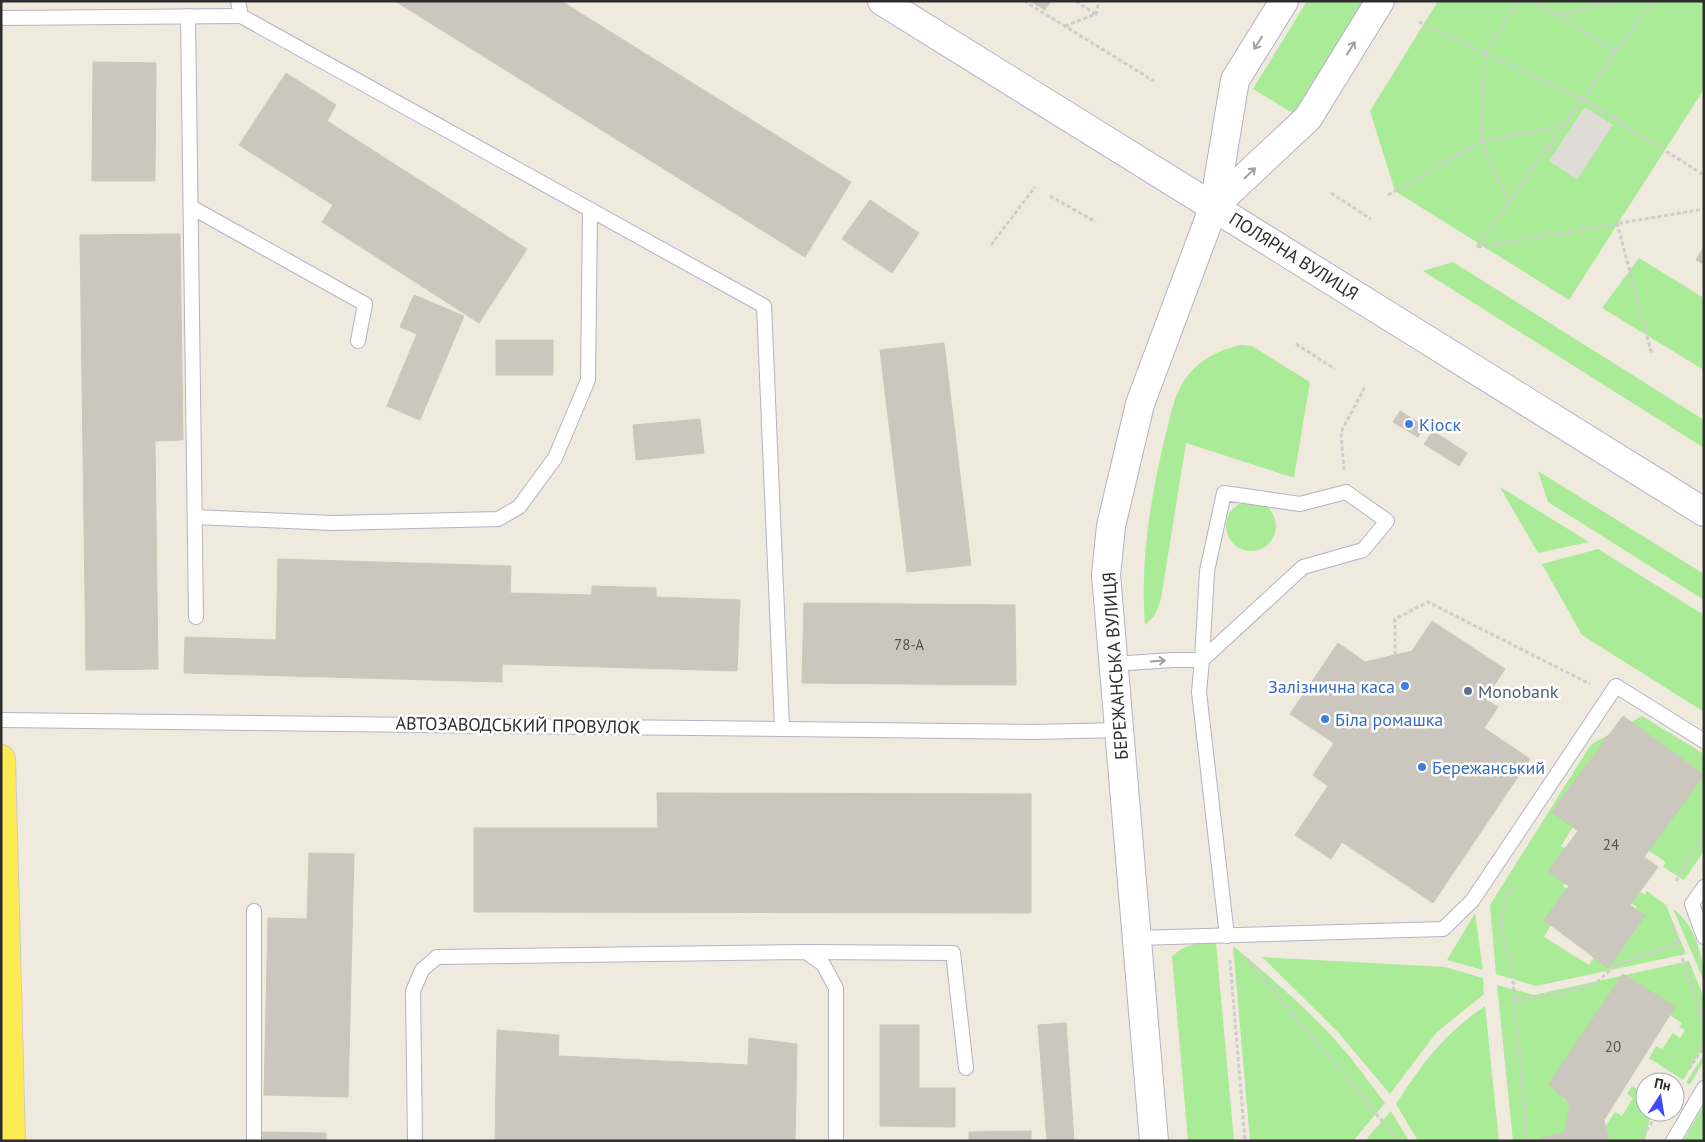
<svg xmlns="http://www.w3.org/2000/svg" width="1705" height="1142" font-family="'PT Sans',sans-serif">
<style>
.green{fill:#a9eb96}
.plaza{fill:#dfdcd6}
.building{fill:#cbc7be;stroke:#ccc7b7}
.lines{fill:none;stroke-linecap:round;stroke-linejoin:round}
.lane-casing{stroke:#b2b3c2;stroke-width:16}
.street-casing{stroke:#b2b3c2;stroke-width:30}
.secondary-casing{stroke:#b2b3c2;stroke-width:30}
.primary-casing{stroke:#cdcdcd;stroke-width:30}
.path{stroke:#cdcdcd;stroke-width:3;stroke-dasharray:4 2.5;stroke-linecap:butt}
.lane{stroke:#fff;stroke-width:14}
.street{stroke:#fff;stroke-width:28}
.secondary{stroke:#fff;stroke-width:28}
.primary{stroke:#ffea54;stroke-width:28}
.oneway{stroke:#a0a0a0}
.shop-dot{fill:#3f7fe0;stroke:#fff;stroke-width:2}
.service-dot{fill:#5c6f8a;stroke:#fff;stroke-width:2}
.labels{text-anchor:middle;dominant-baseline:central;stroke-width:5;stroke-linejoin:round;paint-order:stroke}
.number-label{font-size:15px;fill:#545451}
.street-label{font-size:18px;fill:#2d2d2d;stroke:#fff}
.shop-label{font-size:18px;fill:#366cbe;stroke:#fff;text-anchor:start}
.service-label{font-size:18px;fill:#4e5e75;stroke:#fff;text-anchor:start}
</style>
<rect width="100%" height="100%" fill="#f0eade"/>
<!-- green -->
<g class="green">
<polygon points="1307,1 1366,1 1296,115 1253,89"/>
<polygon points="1438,1 1704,1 1704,89 1569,300 1395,191 1370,111"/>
<polygon points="1639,258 1704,298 1704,370 1602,308"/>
<polygon points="1453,262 1704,420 1704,448 1423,271"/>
<path d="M1241,345l11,1 58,36 -16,96 -108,-35 -25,156 -6,16 -10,10c-5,-63 5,-123 19,-184 6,-22 10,-50 25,-67 13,-16 33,-25 52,-29z"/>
<polygon points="1538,471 1704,574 1704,600 1548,502"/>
<polygon points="1500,487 1589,542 1538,553"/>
<circle cx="1251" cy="526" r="25"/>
<polygon points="1598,549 1704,615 1704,712 1582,635 1542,564"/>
<polygon points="1642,716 1704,754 1704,851 1684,880 1663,867 1666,862 1633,840 1581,814 1561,846 1581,858 1563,886 1571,892 1558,901 1545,920 1551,925 1544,937 1589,965 1599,949 1625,927 1637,907 1627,900 1634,888 1645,895 1647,891 1666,905 1686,954 1536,986 1496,974 1490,905 1588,749 1592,744"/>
<path d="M1673,909c21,14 31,48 31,72z"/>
<polygon points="1475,913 1483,970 1447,960"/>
<polygon points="1198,943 1216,943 1234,1141 1188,1141 1172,956 1183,948"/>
<path d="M1233,946c41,34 83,70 117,111 12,15 23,31 35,46l-32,38h-103z"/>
<polygon points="1262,957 1445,967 1483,978 1484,994 1436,1033 1390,1094 1336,1030"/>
<polygon points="1689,961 1704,998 1704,1045 1683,1080 1649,1058 1656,1046 1662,1049 1673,1033 1680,1038 1685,1030 1679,1027 1682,1023 1631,990 1563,1099 1577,1108 1572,1141 1513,1141 1497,985 1534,995"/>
<path d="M1485,1006l14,135h-81l-22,-37c27,-42 48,-70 89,-98z"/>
<polygon points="1704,1054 1704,1061 1690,1084 1686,1083"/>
<polygon points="1632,1086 1645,1094 1645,1112 1651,1112 1645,1141 1606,1141 1591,1118 1606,1126 1615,1112 1622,1116 1633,1098 1627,1094"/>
<polygon points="1704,1105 1704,1141 1683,1141"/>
<polygon points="1391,1111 1409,1141 1366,1141 1369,1136"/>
</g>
<!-- plaza -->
<polygon class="plaza" points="1585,107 1613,125 1577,180 1549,161"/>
<!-- building -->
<g class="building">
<polygon points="395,1 561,1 851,182 805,257"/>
<polygon points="1030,1 1051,1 1045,10"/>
<polygon points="93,62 156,63 155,181 92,181"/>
<polygon points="286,73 336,105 327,121 527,249 479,323 322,222 333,205 239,145"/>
<polygon points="870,200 919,233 892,273 842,239"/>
<polygon points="180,234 183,440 155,441 158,669 86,670 80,235"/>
<polygon points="1704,246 1704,264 1696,260"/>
<polygon points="414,295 464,316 420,420 387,406 417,334 400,327"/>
<rect x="496" y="340" width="57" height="35"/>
<polygon points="944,343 971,565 907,572 880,350"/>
<polygon points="1400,411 1424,426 1418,437 1393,422"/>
<polygon points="700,419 704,453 636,460 633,425"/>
<polygon points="1433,431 1467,453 1459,466 1424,444"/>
<polygon points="278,559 511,566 510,593 592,595 592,586 656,588 656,597 740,600 737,671 502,664 502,682 184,673 185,637 276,640"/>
<polygon points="804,603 1015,605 1016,685 802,683"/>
<polygon points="1432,621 1505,669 1485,699 1498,707 1484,728 1530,759 1433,903 1342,842 1331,859 1295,835 1328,786 1313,775 1334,743 1290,714 1338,643 1365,662 1412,651"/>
<polygon points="1623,716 1704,775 1644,857 1658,867 1630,905 1645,916 1608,968 1544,920 1569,886 1548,871 1578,831 1552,812"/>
<polygon points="657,793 1031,794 1031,913 474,912 474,828 658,828"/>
<polygon points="309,853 354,854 348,1097 264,1095 268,918 307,919"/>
<polygon points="1623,974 1675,1007 1604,1120 1609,1141 1540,1141 1539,1139 1565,1132 1570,1104 1549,1084"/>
<polygon points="1066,1023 1074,1141 1047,1141 1038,1025"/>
<polygon points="880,1025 919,1025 919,1088 955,1088 955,1127 880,1126"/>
<polygon points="497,1030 559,1035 558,1056 748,1065 749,1038 797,1044 795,1141 495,1141"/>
<polygon points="1031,1131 1031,1141 969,1141 969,1132"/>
<polygon points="261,1132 326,1133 326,1141 261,1141"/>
</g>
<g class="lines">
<defs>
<g id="lane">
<polyline points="238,1 241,16 764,306 782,728"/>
<polyline points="188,16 196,617"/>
<polyline points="1,18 241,16"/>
<polyline points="191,207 365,304 358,341"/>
<polyline points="195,517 333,523 498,519 519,507 555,458 588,380 590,210"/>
<polyline points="1114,664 1172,660 1202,660 1207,571 1224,493 1300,504 1346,492 1387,521 1363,550 1303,567 1202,660 1199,692 1227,936"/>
<polyline points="1,720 1034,732 1120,730"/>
<polyline points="1704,887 1692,904 1704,937"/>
<polyline points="254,911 254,1141"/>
<polyline points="1137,938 1443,929 1472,901 1616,686 1704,741"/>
<polyline points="806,952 953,953 966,1068"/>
<polyline points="415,1141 413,991 422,970 437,957 806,952 823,964 836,988 836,1141"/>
<polyline points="1673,1141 1704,1088"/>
</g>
<g id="street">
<polyline points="1214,206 1308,118 1380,1"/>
<polyline points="1214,206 1235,80 1284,1"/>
</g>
<g id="secondary">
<polyline points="882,1 1704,512"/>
<polyline points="1154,1141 1106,575 1111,526 1140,404 1214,206"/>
</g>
<polyline id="primary" points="1,759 11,1141"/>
</defs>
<!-- lane casing -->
<use href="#lane" class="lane-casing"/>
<!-- street casing -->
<use href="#street" class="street-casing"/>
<!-- secondary casing -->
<use href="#secondary" class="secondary-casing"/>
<!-- primary casing -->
<use href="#primary" class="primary-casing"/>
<!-- path -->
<g class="path">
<polyline points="1024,1 1154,81"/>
<polyline points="1076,1 1095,14"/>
<polyline points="1534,1 1616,52"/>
<polyline points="1557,15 1619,1"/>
<polyline points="1419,22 1582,99 1704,175"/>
<polyline points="1065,26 1096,14 1099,1"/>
<polyline points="1549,146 1556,152"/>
<polyline points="1331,193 1371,219"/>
<polyline points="1388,195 1481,142 1564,125"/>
<polyline points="1050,196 1096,222"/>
<polyline points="1509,202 1481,142 1485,53 1518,1"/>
<polyline points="1617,223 1652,355"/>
<polyline points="991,245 1035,187"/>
<polyline points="1477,247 1652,1"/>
<polyline points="1478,247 1704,209"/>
<polyline points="1296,344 1335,369"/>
<polyline points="1344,470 1341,432 1365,387"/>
<polyline points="1395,655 1395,619 1428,602 1590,684"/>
<polyline points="1676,881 1704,832"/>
<path d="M1513,887c-16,32 -15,38 -2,71l16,183"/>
<polyline points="1670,921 1704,1023"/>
<polyline points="1247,959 1399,1141"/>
<polyline points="1230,960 1245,1141"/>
<polyline points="1515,1001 1569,991 1596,983 1616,965 1677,943"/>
<polyline points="1689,1069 1702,1050 1704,1036"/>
<polyline points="1639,1141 1659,1112"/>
</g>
<!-- lane -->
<use href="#lane" class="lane"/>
<!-- street -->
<use href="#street" class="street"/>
<!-- secondary -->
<use href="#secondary" class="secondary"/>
<!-- primary -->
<use href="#primary" class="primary"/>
</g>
<!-- one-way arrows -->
<defs><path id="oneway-shaft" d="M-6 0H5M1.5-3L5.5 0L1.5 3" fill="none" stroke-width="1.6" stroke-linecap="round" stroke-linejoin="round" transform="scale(1.25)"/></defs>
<g class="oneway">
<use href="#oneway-shaft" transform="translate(1258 43) rotate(122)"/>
<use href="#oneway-shaft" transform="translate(1351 48) rotate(-58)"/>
<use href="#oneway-shaft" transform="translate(1250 173) rotate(-44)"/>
<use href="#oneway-shaft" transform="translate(1158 661) rotate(-4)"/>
</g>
<!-- markers -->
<g class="shop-dot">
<circle cx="1409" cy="424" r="5"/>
<circle cx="1405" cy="686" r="5"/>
<circle cx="1325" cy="719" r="5"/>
<circle cx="1422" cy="767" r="5"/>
</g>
<circle class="service-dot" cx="1468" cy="691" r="5"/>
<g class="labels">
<!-- number labels -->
<g class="number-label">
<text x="909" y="644">78-А</text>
<text x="1611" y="844">24</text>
<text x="1613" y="1046">20</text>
</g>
<!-- street labels -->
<g class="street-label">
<text transform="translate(1294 256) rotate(32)">ПОЛЯРНА ВУЛИЦЯ</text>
<text transform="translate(1115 666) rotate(-94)">БЕРЕЖАНСЬКА ВУЛИЦЯ</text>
<text transform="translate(518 725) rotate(1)">АВТОЗАВОДСЬКИЙ ПРОВУЛОК</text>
</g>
<!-- shop labels -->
<g class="shop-label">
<text x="1419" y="424">Кіоск</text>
<text x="1395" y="686" text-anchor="end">Залізнична каса</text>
<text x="1335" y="719">Біла ромашка</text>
<text x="1432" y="767">Бережанський</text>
</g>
<!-- service labels -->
<g class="service-label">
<text x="1478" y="691">Monobank</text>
</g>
</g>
<!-- border -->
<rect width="1705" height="1142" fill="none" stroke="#2d2d2d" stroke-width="5"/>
<!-- north arrow -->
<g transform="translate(1660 1097) rotate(12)"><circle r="24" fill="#ffffff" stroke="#ababab"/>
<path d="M0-4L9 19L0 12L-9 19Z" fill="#3c4aff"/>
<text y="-8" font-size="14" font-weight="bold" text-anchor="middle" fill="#2d2d2d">Пн</text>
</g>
</svg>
